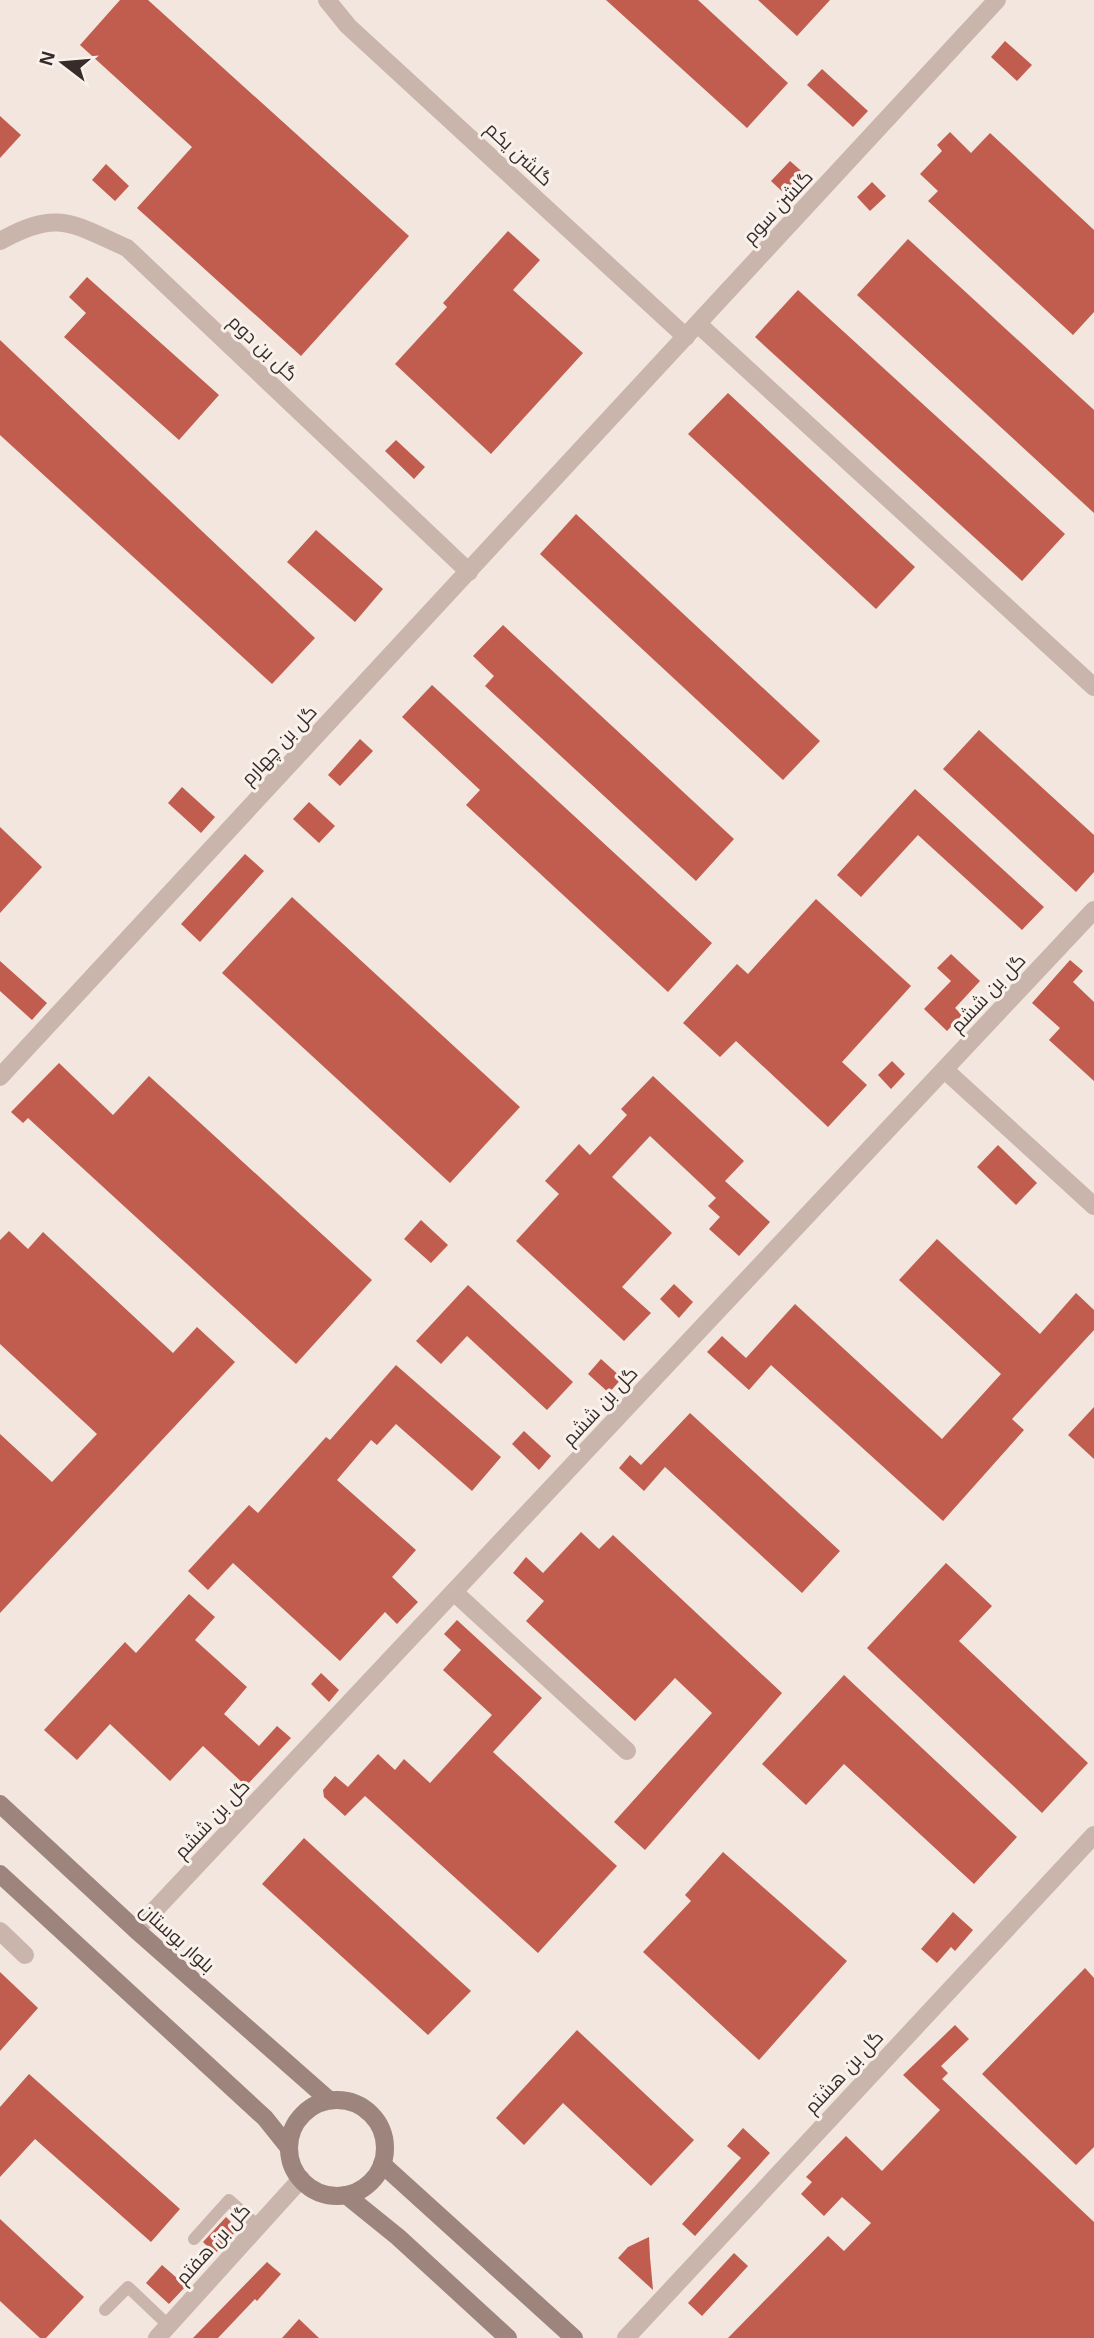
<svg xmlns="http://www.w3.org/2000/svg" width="1094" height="2338" font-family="Arial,Cairo,sans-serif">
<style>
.building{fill:#c05d4e}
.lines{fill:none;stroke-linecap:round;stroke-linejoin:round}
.lane{stroke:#c9b5ab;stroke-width:12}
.street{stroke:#c9b5ab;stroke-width:18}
.secondary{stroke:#9d847c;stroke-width:18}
.labels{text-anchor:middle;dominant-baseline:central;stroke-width:6;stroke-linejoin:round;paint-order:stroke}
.street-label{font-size:19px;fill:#372c2a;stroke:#f9f1eb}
</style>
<rect width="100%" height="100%" fill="#f2e6de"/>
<!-- building -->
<g class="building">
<polygon points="120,0 148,0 409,236 301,356 137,208 192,147 80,45"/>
<polygon points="606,0 698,0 788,83 747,128"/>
<polygon points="758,0 830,0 797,36"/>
<polygon points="1005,41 1032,65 1017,81 991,57"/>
<polygon points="822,69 868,111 853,127 807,85"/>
<polygon points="0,116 21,135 0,158"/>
<polygon points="950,132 971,153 990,133 1094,230 1094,312 1073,335 928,201 938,191 920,174 942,151 937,145"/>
<polygon points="790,161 807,176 788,197 771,181"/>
<polygon points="106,164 129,186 115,201 92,180"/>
<polygon points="872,182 886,196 870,211 857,197"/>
<polygon points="508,231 540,260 513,290 583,353 491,454 395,364 447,307 443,303"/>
<polygon points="908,239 1094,410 1094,513 857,295"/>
<polygon points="87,277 219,395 179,440 64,337 86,313 69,297"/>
<polygon points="798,290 1065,534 1022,581 755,337"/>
<polygon points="0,340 315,638 272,684 0,435"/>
<polygon points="728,393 915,567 876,609 688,434"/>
<polygon points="396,440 425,467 414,479 385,451"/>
<polygon points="576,514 820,741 783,780 540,554"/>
<polygon points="316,530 383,589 355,622 287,562"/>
<polygon points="503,625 734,839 696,881 485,686 494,676 473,656"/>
<polygon points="432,685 712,943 668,992 466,805 480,790 402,717"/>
<polygon points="979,730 1094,835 1094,872 1076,892 943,769"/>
<polygon points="360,739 373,751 340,786 328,775"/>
<polygon points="182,787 215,817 201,833 168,803"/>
<polygon points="915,789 1044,907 1022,930 918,835 861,897 837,875"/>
<polygon points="309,802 335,826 319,843 293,819"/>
<polygon points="0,827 42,867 0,913"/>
<polygon points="245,854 264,871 200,942 181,924"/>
<polygon points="292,897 520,1107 450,1183 222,973"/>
<polygon points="816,899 911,986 842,1062 867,1085 828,1127 736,1041 720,1057 683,1023 737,964 748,974"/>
<polygon points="951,954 980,981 955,1008 962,1015 947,1031 924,1009 951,981 937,968"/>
<polygon points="1070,960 1083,971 1073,982 1094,1002 1094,1081 1049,1040 1060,1028 1032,1003"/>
<polygon points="0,961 47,1003 32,1020 0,991"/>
<polygon points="892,1061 905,1074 891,1089 878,1075"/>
<polygon points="59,1063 113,1115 149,1076 372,1280 296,1364 28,1118 23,1123 11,1112"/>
<polygon points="653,1076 744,1161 725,1181 770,1222 739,1256 709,1229 720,1217 708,1206 716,1198 650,1136 612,1177 672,1233 622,1287 651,1313 624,1341 516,1241 559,1194 545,1181 579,1144 590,1155 627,1115 621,1109"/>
<polygon points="998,1145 1037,1183 1016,1205 977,1167"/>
<polygon points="421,1220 448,1245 431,1263 404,1239"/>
<polygon points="9,1231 28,1249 43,1232 173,1353 197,1327 235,1362 0,1613 0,1434 52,1482 97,1434 0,1344 0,1240"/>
<polygon points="937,1239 1040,1334 1076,1293 1094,1310 1094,1330 1012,1419 1024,1430 943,1521 771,1365 749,1390 707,1352 722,1336 746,1358 795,1304 942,1439 1001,1374 899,1280"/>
<polygon points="674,1284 693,1302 679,1318 660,1299"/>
<polygon points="468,1285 573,1382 547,1410 467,1336 441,1364 416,1341"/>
<polygon points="601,1359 622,1378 609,1393 588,1374"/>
<polygon points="396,1365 501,1457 472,1491 396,1424 377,1445 371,1440 337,1480 416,1550 392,1577 418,1602 397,1624 385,1612 340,1661 233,1563 208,1590 188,1571 249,1505 258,1513 326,1437 330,1440"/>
<polygon points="1094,1407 1094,1459 1068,1435"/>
<polygon points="690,1413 840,1551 802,1593 665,1467 644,1491 619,1468 630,1455 641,1465"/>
<polygon points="524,1431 551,1456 539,1470 512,1444"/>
<polygon points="581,1532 599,1549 613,1535 782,1693 645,1850 614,1822 712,1713 675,1678 635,1721 526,1621 544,1601 513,1573 526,1557 543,1573"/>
<polygon points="946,1563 992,1606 959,1641 1088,1763 1042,1813 867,1648"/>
<polygon points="189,1594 215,1617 195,1640 247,1687 224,1714 259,1746 277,1726 291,1738 246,1786 203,1746 170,1781 110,1724 77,1760 44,1730 125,1642 136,1653"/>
<polygon points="457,1620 542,1698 493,1752 617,1866 538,1953 365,1796 345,1816 324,1797 323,1790 335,1776 348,1787 378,1754 395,1770 404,1759 430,1783 492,1715 443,1670 461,1650 444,1634"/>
<polygon points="321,1673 339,1690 329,1702 311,1684"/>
<polygon points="844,1675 1017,1837 974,1884 844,1764 806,1805 762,1764"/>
<polygon points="304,1838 471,1991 428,2035 262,1884"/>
<polygon points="723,1852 847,1961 759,2060 643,1952 691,1901 685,1895"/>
<polygon points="953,1912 973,1930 955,1951 951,1947 937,1963 921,1949"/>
<polygon points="1085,1968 1094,1978 1094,2147 1076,2165 982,2074"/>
<polygon points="0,1972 38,2008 0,2051"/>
<polygon points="955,2025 969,2039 941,2066 948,2073 942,2079 1094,2222 1094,2338 728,2338 828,2236 844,2251 871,2223 842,2197 824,2216 801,2194 812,2182 806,2177 846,2136 882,2171 940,2110 903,2075"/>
<polygon points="577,2030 694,2140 651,2186 563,2103 524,2145 496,2118"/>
<polygon points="29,2074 180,2209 151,2242 35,2139 0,2177 0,2107"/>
<polygon points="743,2128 770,2153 695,2236 682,2224 741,2158 727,2146"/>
<polygon points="226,2217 238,2229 215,2254 203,2242"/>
<polygon points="0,2219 84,2297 46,2338 40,2338 0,2301"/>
<polygon points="649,2237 650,2257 653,2290 618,2258 628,2247"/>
<polygon points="734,2253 748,2266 702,2316 688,2303"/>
<polygon points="267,2262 281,2274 257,2301 255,2299 218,2338 193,2338"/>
<polygon points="162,2265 186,2286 169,2304 146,2283"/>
<polygon points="299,2319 319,2338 282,2338"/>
</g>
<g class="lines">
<!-- lane -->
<g class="lane">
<polyline points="194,2239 229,2200 258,2226"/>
<polyline points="105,2310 128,2287 168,2325"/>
</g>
<!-- street -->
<g class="street">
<polyline points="327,0 348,26 686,337"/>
<path d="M0,241c58,-32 71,-18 127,7l342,324"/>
<polyline points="698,324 1094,687"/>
<polyline points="946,1071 1094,1206"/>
<polyline points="0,1077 997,0"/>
<polyline points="454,1592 627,1751"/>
<polyline points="136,1930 1094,910"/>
<polyline points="0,1931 25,1955"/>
<polyline points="157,2338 301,2179"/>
<polyline points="626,2338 1094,1835"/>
</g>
<!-- secondary -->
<g class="secondary">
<polyline points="0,1804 136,1930 329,2100"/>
<polyline points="0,1874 265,2118 289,2148"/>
<circle cx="337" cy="2148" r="48"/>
<polyline points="382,2164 574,2338"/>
<polyline points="346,2195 398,2237 508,2338"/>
</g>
</g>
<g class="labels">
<!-- street labels -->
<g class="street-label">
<text transform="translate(519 154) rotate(43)">گلشن یکم</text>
<text transform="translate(778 207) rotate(-47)">گلشن سوم</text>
<text transform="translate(263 348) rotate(43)">گل بن دوم</text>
<text transform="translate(279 745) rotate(-47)">گل بن چهارم</text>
<text transform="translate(988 993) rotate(-47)">گل بن ششم</text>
<text transform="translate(600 1406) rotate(-47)">گل بن ششم</text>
<text transform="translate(212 1819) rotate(-47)">گل بن ششم</text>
<text transform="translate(177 1938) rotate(42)">بلوار بوستان</text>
<text transform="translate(844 2072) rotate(-47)">گل بن هشتم</text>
<text transform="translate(213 2244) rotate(-48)">گل بن هفتم</text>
</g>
</g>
<!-- north arrow -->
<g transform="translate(63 63) rotate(286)" stroke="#f9f1eb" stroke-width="5" paint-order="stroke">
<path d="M0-5L12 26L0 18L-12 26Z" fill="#372c2a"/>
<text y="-10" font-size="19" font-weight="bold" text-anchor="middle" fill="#372c2a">N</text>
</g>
</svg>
